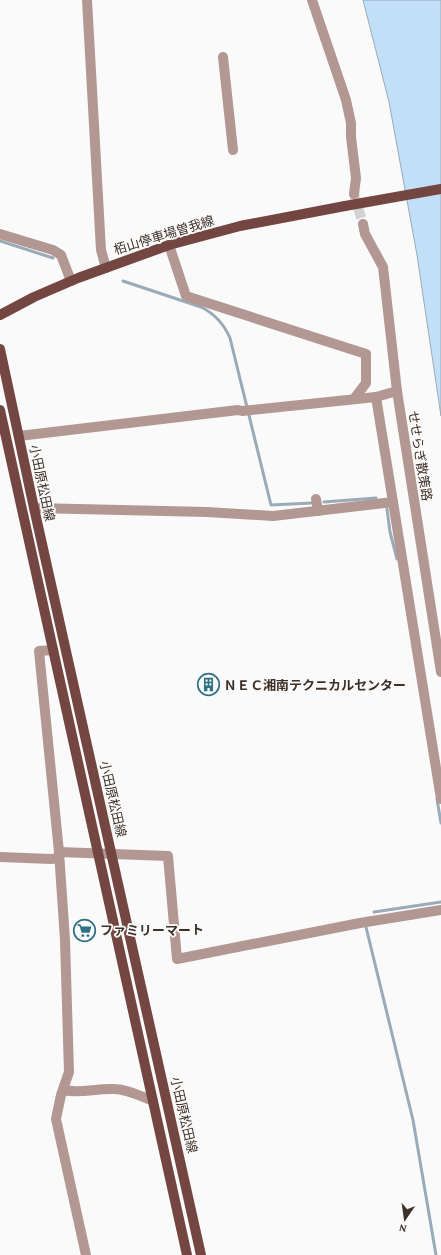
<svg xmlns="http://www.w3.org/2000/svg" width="441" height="1255" font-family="'Crimson Pro','Noto Sans JP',serif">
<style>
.water{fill:#c1dff7;stroke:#99aab9}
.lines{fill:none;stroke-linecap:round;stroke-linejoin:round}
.stream{stroke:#99aab9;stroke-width:3}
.minor-tunnel{stroke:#d4d2d0;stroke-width:10;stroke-dasharray:10 5;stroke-linecap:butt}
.minor{stroke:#b39793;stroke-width:10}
.major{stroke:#744641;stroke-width:10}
.major-bridge{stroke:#744641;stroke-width:10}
.labels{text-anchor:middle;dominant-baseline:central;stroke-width:3.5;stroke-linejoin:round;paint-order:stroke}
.street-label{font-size:13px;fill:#3d3027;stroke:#fafafa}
.poi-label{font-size:13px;font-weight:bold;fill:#3d3027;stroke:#fafafa;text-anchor:start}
</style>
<rect width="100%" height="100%" fill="#fafafa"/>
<!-- water -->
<polygon class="water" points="363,0 441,0 441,416 417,255 389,102"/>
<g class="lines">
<!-- stream -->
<g class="stream">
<polyline points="0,241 53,258"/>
<path d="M123,281l78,26c14,7 23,17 29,31l41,167 41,-2"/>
<polyline points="324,502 376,498"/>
<polyline points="387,509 390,532 397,559"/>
<polyline points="437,799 441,823"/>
<polyline points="374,912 441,902"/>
<polyline points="366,927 413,1120 436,1255"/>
</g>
<!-- minor-tunnel -->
<polyline class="minor-tunnel" points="354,194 363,224"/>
<!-- minor -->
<g class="minor">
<polyline points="87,0 101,250 106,268"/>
<polyline points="312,0 346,100 351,123 351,137 356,178 354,194"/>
<polyline points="223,57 233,150"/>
<polyline points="363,224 365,234 383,267 397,391 441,672"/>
<polyline points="0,234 53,250 61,255 71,281"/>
<polyline points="169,245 186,296 366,354 366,383 354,399"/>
<polyline points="376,397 441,799"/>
<polyline points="19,436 238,410 242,411 376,397 397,391"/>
<polyline points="316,499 318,511"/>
<polyline points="34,508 207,512 273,516 393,502"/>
<polyline points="53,650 39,651 59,852"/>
<polyline points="0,857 51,859 59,858"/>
<path d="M63,1090c19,4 32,-2 51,-1 13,0 26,7 39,12"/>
<polyline points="86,1255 56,1119 61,1095 69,1072 65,940 59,852 168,856 177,959 360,923 441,910"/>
</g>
<!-- major -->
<g class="major">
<polyline points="0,315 34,297 78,278 169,245 240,226 345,206"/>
<polyline points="0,349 34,508 201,1255"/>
<polyline points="0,410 187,1255"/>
</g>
<!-- major-bridge -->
<polyline class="major-bridge" points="345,206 441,189"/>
</g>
<!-- icons -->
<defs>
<symbol id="building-ring" viewBox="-11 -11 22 22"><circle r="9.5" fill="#fafafa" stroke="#307284" stroke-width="1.5"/><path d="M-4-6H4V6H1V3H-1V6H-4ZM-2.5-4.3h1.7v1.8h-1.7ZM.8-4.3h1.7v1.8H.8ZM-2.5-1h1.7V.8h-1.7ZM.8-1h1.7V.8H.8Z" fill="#307284"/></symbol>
<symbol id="supermarket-ring" viewBox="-11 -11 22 22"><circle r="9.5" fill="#fafafa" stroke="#307284" stroke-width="1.5"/><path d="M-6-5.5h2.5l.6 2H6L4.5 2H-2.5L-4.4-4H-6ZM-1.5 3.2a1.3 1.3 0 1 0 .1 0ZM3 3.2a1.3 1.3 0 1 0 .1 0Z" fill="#307284"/></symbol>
</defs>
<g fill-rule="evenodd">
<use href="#building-ring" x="196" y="672" width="25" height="25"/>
<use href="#supermarket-ring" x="72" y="918" width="25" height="25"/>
</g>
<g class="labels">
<!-- street labels -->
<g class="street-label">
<text transform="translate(164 235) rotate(-17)">栢山停車場曽我線</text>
<text transform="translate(420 456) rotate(81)">せせらぎ散策路</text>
<text transform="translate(42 483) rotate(78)">小田原松田線</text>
<text transform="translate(113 799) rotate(77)">小田原松田線</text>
<text transform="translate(184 1115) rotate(77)">小田原松田線</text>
</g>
<!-- poi labels -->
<g class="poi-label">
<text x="224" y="685">ＮＥＣ湘南テクニカルセンター</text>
<text x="100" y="930">ファミリーマート</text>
</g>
</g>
<!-- north arrow -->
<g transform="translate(405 1219) rotate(193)" stroke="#fafafa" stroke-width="3" paint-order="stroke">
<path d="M0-3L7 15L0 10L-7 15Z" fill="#3d3027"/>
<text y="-6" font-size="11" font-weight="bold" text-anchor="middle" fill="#3d3027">N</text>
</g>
</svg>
